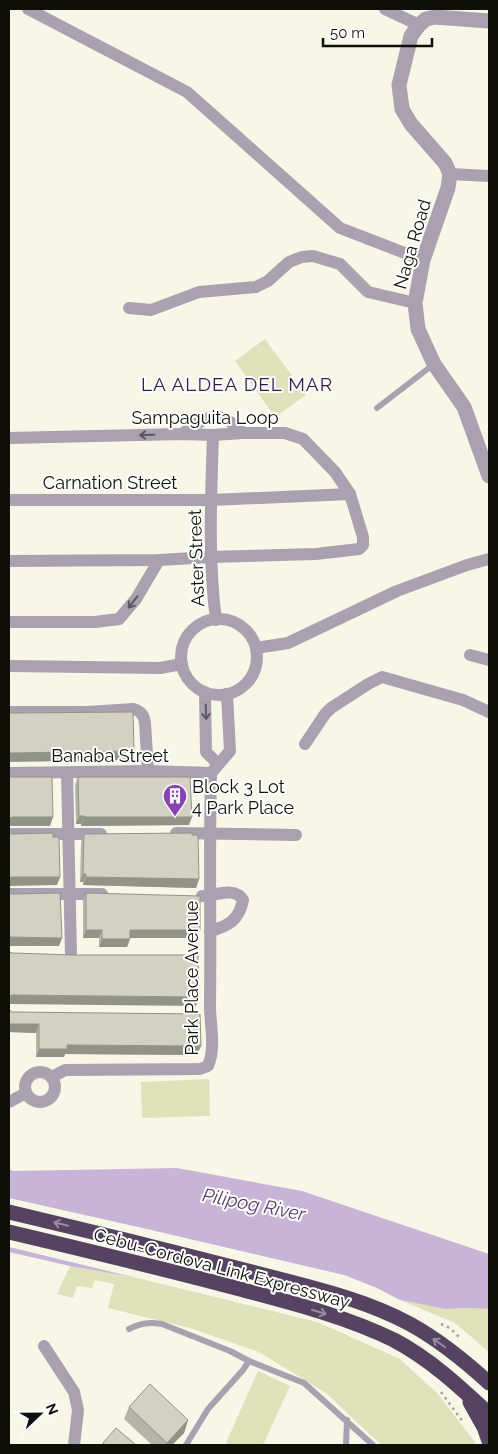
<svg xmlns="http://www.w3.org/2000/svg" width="498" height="1454" font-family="Raleway,sans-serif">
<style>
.green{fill:#dfe1ba}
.water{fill:#c8b4d7}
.pier{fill:#f6f7e7}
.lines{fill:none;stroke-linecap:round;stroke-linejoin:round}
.path{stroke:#a2a397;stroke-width:2.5;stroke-dasharray:2.5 4;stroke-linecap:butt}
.service{stroke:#a9a1b0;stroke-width:6}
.minor{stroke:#a9a1b0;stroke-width:12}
.tertiary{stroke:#a9a1b0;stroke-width:15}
.motorway{stroke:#554361;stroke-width:15}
.wall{fill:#b4b5a8}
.shaded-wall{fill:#929388}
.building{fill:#d1d2c3;stroke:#929388}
.oneway{stroke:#5c585d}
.oneway2{stroke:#998ea0}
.labels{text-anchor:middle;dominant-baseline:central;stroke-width:4;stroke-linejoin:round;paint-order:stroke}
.street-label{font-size:18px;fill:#0f0f0a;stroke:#fff}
.poi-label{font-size:18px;fill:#0f0f0a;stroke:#fff;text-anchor:start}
.neighbourhood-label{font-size:19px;letter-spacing:1px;fill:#39164d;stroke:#fff}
.water-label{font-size:19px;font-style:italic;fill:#573b6a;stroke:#fff}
</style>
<rect width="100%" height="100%" fill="#f6f7e7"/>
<!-- green -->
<g class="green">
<polygon points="265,339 306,395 275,417 235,361"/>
<polygon points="209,1079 210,1116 142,1118 141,1082"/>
<polygon points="70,1266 133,1277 317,1322 400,1359 438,1394 474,1441 475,1445 381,1445 326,1393 259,1352 190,1328 108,1308 114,1284 95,1280 92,1288 77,1286 73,1298 57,1294"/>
<polygon points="400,1300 446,1309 466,1308 489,1309 489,1352 455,1323"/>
<polygon points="258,1371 290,1386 263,1445 231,1445 226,1443"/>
</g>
<!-- water -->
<polygon class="water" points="177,1168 302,1191 489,1254 489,1309 466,1308 446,1309 400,1300 377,1288 344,1275 147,1229 133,1277 70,1266 9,1252 9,1169 13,1171"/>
<!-- pier -->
<polygon class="pier" points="9,1198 147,1229 133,1277 9,1247"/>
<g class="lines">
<!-- path -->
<g class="path">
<polyline points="441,1324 450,1328 460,1338"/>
<polyline points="441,1392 463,1422"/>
</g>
<!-- service -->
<g class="service">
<polyline points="377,408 434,364"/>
<path d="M129,1329c12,-6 20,-7 33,-5l68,27 19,10 -6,9 -35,39 -22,36"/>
<polyline points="249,1361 304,1383 373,1445"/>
<polyline points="346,1445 347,1420"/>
</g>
<!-- minor -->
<g class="minor">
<polyline points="28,9 187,92 340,228 423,260"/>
<polyline points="385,9 419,25"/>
<polyline points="450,174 489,176"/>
<polyline points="129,308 151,310 199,292 256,287 268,281 289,262 302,257 313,256 340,264 368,292 415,303"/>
<path d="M182,434c12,-9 30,-23 45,-14 6,3 11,9 16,13"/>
<path d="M213,435c-2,62 -5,124 3,185"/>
<polyline points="9,438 182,434 213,435 243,433 285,433 303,439 335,472 350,494 363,537 363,545 359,549 316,554 211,557 159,560 9,561"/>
<polyline points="9,500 211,500 350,494"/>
<circle cx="219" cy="657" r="38"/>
<polyline points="9,622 95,622 119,619 136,599 159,560"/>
<polyline points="256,648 288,643 397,591 467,565 489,559"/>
<polyline points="470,655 489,660"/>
<polyline points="9,666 160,668 182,664"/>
<polyline points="205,692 206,752 218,764"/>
<path d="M9,712h78l47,-3c8,3 10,7 11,14l3,48"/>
<polyline points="305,744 325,714 331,708 368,684 382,677 463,700 489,712"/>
<polyline points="9,773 148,771 211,773"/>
<polyline points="67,773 71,955"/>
<polyline points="176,833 296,835"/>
<polyline points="9,834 101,834"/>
<polyline points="9,894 102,894"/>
<path d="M202,896c13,0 33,-10 41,4 -4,20 -14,26 -33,31"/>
<circle cx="40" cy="1087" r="15"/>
<path d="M52,1077l13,-7 135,-1 8,-3c8,-19 2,-41 2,-60 1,-78 -1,-155 1,-233l19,-22 -3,-57"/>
<polyline points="9,1102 26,1093"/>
<polyline points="44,1346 74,1392 78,1410 74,1445"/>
</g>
<!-- tertiary -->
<polyline class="tertiary" points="489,21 435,17 426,19 419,25 411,36 399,85 402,109 411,124 445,163 450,174 448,188 423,260 415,303 418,329 434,364 464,407 489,476"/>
<!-- motorway -->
<g class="motorway">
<path d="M9,1212c81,19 162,39 243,60 53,14 110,26 158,52 29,16 55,37 79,59"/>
<path d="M9,1232c76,18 152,36 227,56 53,14 109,28 158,52 36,19 66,47 95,74"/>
<polyline points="470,1402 484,1427 489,1441"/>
</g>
</g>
<!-- wall -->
<g class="wall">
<polygon points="78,777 189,825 81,826 81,824 76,824 75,785"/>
<polygon points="84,834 199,879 196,888 83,885 83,882 80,882 81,842"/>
<polygon points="86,893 197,938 130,938 127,947 99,947 99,938 83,938 83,901"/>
<polygon points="9,1010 12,1012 197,1055 65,1054 64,1057 36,1057 36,1033 9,1032"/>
<polygon points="129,1407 188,1420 184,1433 172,1445 152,1445 124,1419"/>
</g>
<!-- shaded-wall -->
<g class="shaded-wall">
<polygon points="134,751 131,760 9,762 9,753"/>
<polygon points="79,816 84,816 81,824 76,824"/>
<polygon points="12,817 53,817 50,826 9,826 9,819"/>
<polygon points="84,817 192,817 189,825 81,826"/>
<polygon points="83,874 86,874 83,882 80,882"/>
<polygon points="11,877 60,877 57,885 9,886 9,879"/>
<polygon points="86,877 199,879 196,888 83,885"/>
<polygon points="86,930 102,930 99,938 83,938"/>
<polygon points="130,930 200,930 197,938 127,938"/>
<polygon points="9,937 62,938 59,946 9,946"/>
<polygon points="102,939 130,939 127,947 99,947"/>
<polygon points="12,995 199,997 196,1006 9,1004 9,997"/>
<polygon points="9,1024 39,1024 36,1033 9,1032"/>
<polygon points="67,1045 201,1046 197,1055 65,1054 64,1057 36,1057 39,1049"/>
<polygon points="188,1420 184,1433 172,1445 166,1445 167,1443"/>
</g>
<!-- building -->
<g class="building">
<polygon points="133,712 134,751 9,753 9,713"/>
<polygon points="9,777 52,777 53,817 12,817 9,819"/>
<polygon points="78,777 190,777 192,817 84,817 84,816 79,816"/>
<polygon points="9,832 12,834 53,833 53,837 59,837 60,877 11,877 9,879"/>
<polygon points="192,833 192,835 198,835 199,879 86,877 86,874 83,874 84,834"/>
<polygon points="9,893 12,894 60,893 62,938 9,937"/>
<polygon points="86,893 200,896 200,930 130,930 130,939 102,939 102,930 86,930"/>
<polygon points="9,952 12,953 74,955 198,955 199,997 12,995 9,997"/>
<polygon points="9,1010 12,1012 200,1014 201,1046 67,1045 67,1049 39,1049 39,1024 9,1024"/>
<polygon points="150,1384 188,1420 167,1443 129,1407"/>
<polygon points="116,1428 136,1445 105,1445 103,1443"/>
</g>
<!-- one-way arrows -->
<defs><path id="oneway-shaft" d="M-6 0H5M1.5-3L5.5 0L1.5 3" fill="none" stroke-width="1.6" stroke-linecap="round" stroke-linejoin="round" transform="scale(1.25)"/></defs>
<g class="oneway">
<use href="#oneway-shaft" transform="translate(147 435) rotate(179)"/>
<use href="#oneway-shaft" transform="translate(133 602) rotate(128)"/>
<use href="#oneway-shaft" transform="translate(206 712) rotate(88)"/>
</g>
<g class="oneway2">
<use href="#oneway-shaft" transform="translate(61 1224) rotate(-167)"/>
<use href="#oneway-shaft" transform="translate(319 1312) rotate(17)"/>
<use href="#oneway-shaft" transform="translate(439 1343) rotate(-145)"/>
</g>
<!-- icons -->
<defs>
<symbol id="building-pin" viewBox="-11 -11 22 30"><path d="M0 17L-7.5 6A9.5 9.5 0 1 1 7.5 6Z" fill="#8941b3" stroke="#fff"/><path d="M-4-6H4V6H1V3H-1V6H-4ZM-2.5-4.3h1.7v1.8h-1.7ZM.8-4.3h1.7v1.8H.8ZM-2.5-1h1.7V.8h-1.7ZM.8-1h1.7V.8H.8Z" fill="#fff"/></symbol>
</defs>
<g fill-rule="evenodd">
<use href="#building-pin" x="161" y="782" width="28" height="38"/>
</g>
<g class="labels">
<!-- street labels -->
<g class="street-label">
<text transform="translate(412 244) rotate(-74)">Naga Road</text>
<text x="205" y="417">Sampaguita Loop</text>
<text x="110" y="482">Carnation Street</text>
<text transform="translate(196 558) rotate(-92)">Aster Street</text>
<text x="110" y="755">Banaba Street</text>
<text transform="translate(191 978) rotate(-90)">Park Place Avenue</text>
<text transform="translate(222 1268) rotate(15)">Cebu-Cordova Link Expressway</text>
</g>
<!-- poi labels -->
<g class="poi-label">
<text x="192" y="786">Block 3 Lot<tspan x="192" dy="21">4 Park Place</tspan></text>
</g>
<!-- neighbourhood labels -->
<g class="neighbourhood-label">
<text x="237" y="384">LA ALDEA DEL MAR</text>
</g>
<!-- water labels -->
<g class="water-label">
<text transform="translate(254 1204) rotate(11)">Pilipog River</text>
</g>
</g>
<!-- border -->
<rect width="498" height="1454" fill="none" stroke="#0f0f0a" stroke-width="20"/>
<!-- north arrow -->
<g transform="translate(40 1414) rotate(68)" stroke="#ffffff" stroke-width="4" paint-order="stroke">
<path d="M0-4L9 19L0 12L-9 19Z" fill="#0f0f0a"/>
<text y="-8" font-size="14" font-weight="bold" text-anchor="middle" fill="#0f0f0a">N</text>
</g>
<!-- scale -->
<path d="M323 38v8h109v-8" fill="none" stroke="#0f0f0a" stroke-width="2.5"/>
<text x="330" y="38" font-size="15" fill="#0f0f0a" stroke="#ffffff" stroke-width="4" paint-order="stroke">50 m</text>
</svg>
